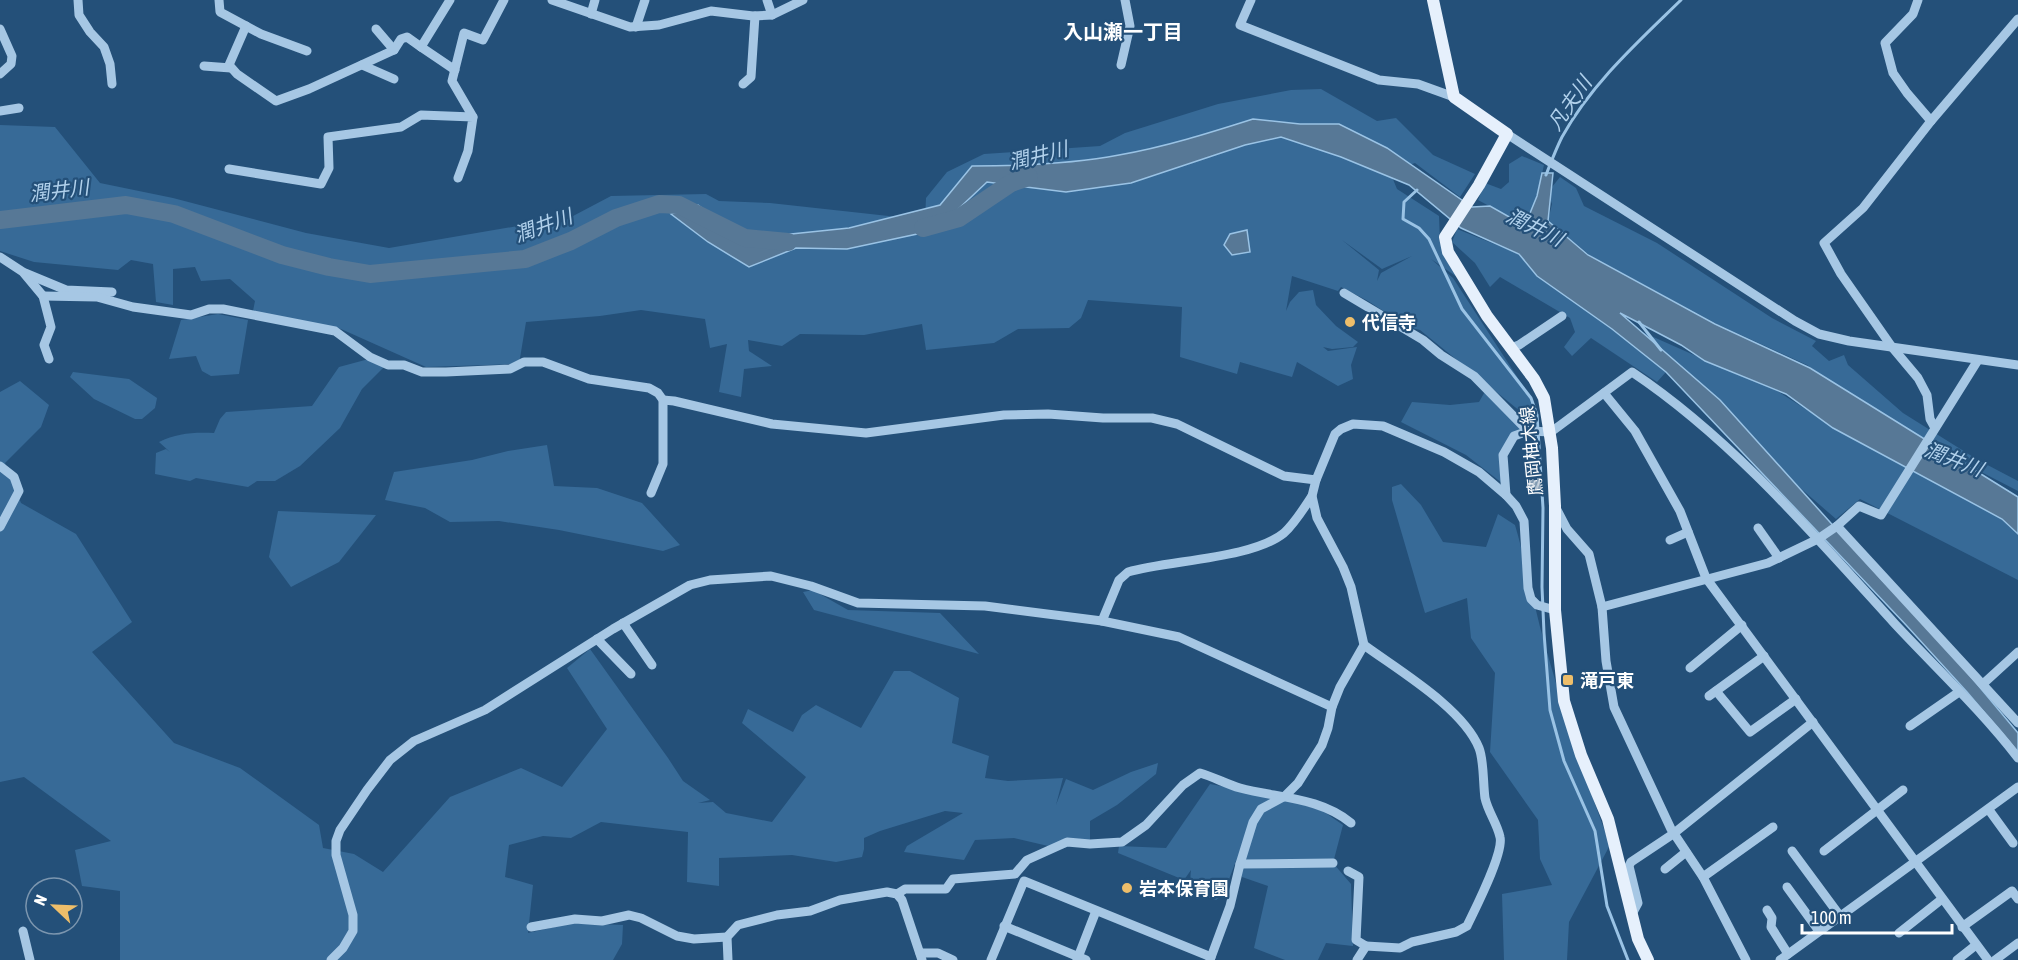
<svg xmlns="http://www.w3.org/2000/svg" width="2018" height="960" font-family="'Asap Condensed','Noto Sans JP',sans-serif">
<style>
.green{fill:#376a97;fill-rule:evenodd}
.water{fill:#577896;stroke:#9ac3e5;stroke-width:1.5}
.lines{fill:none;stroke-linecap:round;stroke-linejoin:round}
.stream{stroke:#9ac3e5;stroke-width:3}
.river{stroke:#577896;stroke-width:18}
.minor{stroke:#a6c7e4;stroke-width:9}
.major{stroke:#e6f0fc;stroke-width:12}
.poi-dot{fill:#eebe6a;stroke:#245079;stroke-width:2}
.labels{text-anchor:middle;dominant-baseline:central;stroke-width:4.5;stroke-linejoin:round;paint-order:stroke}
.poi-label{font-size:18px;font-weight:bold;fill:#fff;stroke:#245079;text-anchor:start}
.street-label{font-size:18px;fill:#fff;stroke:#245079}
.neighbourhood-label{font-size:20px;font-weight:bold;fill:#fff;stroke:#245079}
.water-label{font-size:20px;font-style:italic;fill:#b1d1ec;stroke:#245079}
</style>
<rect width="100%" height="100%" fill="#245079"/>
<!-- green -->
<g class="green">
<path d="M1321,89l56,32 19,-3 37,37 42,19 -15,23 -45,-34 -25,9 7,17 42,27 1,26 17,35 -26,-18 22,19 74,114 10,23 -11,1 -106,-86 -12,-3 -40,-26 -27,-14 -3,4 -46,-15 -6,35 4,-9 9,-10 14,-2 3,15 20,21 22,16 -5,5 -21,2 -9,-2 5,4 29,-4 -6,18 2,14 -15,7 -41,-24 -5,15 -52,-15 -3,12 -57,-17 2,-50 -94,-7 -7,18 -12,10 -51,1 -24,14 -68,7 -4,-26 -58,11 -64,-1 -18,12 -34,-6 1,11 23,15 -28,3 -3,28 -22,-5 8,-48 -17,4 -5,-29 -64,-9 -41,6 -74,6 -7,42 -93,3 -85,-38 -88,-18 2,-10 -25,-22 -29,2 -6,-14 -22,2v36l-17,-3 -3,-38 -22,-4 -13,10 -84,-8 -34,-11v-126l55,2 45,56 73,15 133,35 83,15 129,-22 38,-1 55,-29 95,-2 13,7 51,2 155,17 1,-22 21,-26 37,-18 116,-8 25,-13 93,-29 73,-14zM1342,240l40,29 30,-13 -31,17 -4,8 2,-11z"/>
<polygon points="1522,156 1544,165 1535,203 1528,218 1515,220 1478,200 1485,183 1501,189 1509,182 1509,164"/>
<polygon points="1560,177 1576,188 1584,206 1657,243 1772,318 1816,341 1812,346 1829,361 1844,355 1848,365 1903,413 1978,460 2018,481 2018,491 1902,431 1807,365 1719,325 1592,257 1548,221 1552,204 1548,192"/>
<polygon points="1457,229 1519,254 1537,276 1600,319 1666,372 1657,382 1591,338 1572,356 1564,347 1575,332 1570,318 1500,277 1490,287 1475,263 1452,242"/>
<polygon points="218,314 248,320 239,374 211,376 202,371 196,356 169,359 181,320"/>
<polygon points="1633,328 1737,374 1760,380 1840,431 1999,517 2018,535 2018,580 1860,499 1836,519 1783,473"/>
<path d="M365,360h5l14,7 -22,22 -22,39 -40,38 -25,15h-18l-9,6 -52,-9 -6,3 -35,-7 1,-21 10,-4 4,3 -11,-10c18,-9 35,-10 55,-9l6,-14 6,-7 86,-6 27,-39z"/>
<polygon points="73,372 129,379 157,398 155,408 142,419 135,419 94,399 70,377"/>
<polygon points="20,381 49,405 41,427 5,463 21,503 76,534 132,622 92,652 174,743 240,768 319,825 323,848 354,854 383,872 450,797 521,768 562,787 607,729 567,668 590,649 668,758 683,781 710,800 698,803 713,802 726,813 772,822 806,777 742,723 748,709 793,732 802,715 816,705 861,728 894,671 910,671 959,698 952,743 989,756 985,778 1008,781 1063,778 1056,805 1066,779 1093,790 1131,772 1158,763 1156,774 1117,805 1090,821 1090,840 1061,849 1014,838 975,840 964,860 904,852 907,846 963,813 945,811 880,831 864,838 864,849 862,857 836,862 792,855 719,858 719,886 687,882 688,832 601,822 571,838 543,836 509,845 505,877 533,885 528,933 572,923 623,925 622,944 613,960 120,960 120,891 82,886 75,850 111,841 24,777 0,782 0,392"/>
<polygon points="1487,388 1525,427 1507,441 1502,483 1466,455 1401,422 1412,402 1450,405 1479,402"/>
<polygon points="547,445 554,486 597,488 642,503 680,545 663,551 559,530 499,521 450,522 425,508 385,500 394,472 472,460 508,451"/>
<path d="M1401,484l20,21 22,37 43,5 12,-33 17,11c12,41 19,83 31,124 19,66 40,132 64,196l-41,77 -2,38h-63l-2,-66 50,-9 -12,-26 -2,-39 -48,-68 5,-79 -24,-35 -4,-40 -42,15 -33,-113v-13z"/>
<polygon points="278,511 376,515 339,562 291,587 269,557"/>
<polygon points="813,590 848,610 940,613 979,654 814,610 803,592"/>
<path d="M1210,784l65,12 48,15 20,14 -10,38 18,21 2,62 -27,-3 -8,17h-33l-31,-12 14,-62 -26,-9v-13l-6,-3 -13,34 -7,5c-18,-7 -28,-8 -25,-30l-7,10 -66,-27 1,-7 47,2z"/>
</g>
<!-- water -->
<g class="water">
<path d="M1253,119l47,5h39l48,24 85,59 18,-1 21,12h17l9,-22 5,-23h11l-5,48 40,34 127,69 95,44 208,129v37l-16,-15 -169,-91 -47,-34 -81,-33 -24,-16 -61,-32 100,87 164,182 32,29 102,122v19l-51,-60 -61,-67 -240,-253 -54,-43 -75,-53 -18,-22 -58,-26 -52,-43 -68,-28 -60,-20 -36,8 -114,38 -65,9 -79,-10 -51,48 -89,19 -51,-1 -47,19 -41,-25 -37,-28 27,-9 49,38 44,-9 58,-6 91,-23 32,-39c49,0 99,-2 147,-11 46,-8 90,-22 134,-36z"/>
<polygon points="1247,230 1250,252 1232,255 1224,245 1230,234"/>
</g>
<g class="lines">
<!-- stream -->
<g class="stream">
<path d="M1546,175c5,-13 10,-26 16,-38 30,-54 76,-95 119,-137"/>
<polyline points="1417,190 1404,202 1403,219 1419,228 1429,239 1462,309 1531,398 1537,415 1543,508 1542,587 1544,633 1550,710 1564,761 1595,831 1607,906 1628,960"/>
<polyline points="1639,322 1661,350"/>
</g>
<!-- river -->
<g class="river">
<polyline points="0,220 126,205 174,214 282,255 329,267 370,274 525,259 571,241 616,218 659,204 679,205 745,238 788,242"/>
<polyline points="923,228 959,218 1011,183 1029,177"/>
</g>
<!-- minor -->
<g class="minor">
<polyline points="78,0 79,15 90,32 104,47 110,64 112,84"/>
<polyline points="219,0 220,12 261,34 307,51"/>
<polyline points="552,0 630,27 659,25 711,11 753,16 772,15 803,0"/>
<polyline points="767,0 772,15"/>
<polyline points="1251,0 1240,25 1379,80 1418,84 1454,97"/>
<polyline points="1918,0 1913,14 1885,43 1893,73 1907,93 1931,121"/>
<polyline points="591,14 595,0"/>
<polyline points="246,26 229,65 237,74 276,101 309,89 394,50 401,39 407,37 421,47 450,0"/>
<polyline points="636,27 645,0"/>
<polyline points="0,29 12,56 11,64 0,74"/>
<polyline points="376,29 394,50"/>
<polyline points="421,47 455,70"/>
<polyline points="362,65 394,79"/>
<polyline points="1121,65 1130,26 1125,0"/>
<polyline points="204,66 231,68"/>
<polyline points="743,84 751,77 755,16"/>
<polyline points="0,111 19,108"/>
<polyline points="473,117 452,81 464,33 483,40 504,0"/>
<polyline points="1507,134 1795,321 1819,334 1849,341 2018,365"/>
<polyline points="229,169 321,184 329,168 328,137 401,127 421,115 473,117 468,151 458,178"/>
<polyline points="0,257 23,272 43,296 51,327 44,345 49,359"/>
<polyline points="25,273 66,290 112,292"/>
<path d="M1344,293l79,47 18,15 33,21 54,55 23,1 81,-60c99,66 183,164 263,252 41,44 86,86 123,134"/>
<polyline points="43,296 97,297 133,307 191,315 209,309 223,309 335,331 370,357 388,365 404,365 422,372 446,372 510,369 524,362 543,362 589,379 649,388 658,393 663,400 663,464 651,493"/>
<polyline points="1511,348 1519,345 1562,316"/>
<polyline points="1604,393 1635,431 1680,511 1706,578 1988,960"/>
<polyline points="663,400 674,401 772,424 866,433 1004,415 1048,414 1103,418 1152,418 1177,424 1284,476 1316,480"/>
<polyline points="1935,428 1930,419 1927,395 1918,378 1892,347 1841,274 1824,243 1863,208 1931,121 2018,19"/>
<polyline points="0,466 14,477 19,491 0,527"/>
<polyline points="1506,495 1503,455 1514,436 1528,431"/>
<polyline points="1556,508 1567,529 1589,554 1602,607 1606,661 1614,707 1671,829 1703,877 1746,960"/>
<polyline points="1837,526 2018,723"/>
<polyline points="1758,528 1779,558"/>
<polyline points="1670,540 1688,532"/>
<polyline points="1602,607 1768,563 1818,539 1837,526 1859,506 1881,515 1978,360"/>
<path d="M1102,621l17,-41 9,-8c41,-12 124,-13 156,-39 11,-10 20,-25 28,-37"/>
<polyline points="623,623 652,665"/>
<polyline points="597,639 631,674"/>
<polyline points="1690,668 1742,625"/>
<polyline points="1984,683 2018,652"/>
<polyline points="1716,691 1750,732 1796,699"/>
<polyline points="1709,696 1764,656"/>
<polyline points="1910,726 1959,692"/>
<polyline points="1989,810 2013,843"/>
<polyline points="1792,851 1840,916"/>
<polyline points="1824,851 1903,790"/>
<polyline points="1240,864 1333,863"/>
<polyline points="1665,869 1686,852"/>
<polyline points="1348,871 1359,877 1356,940 1366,946"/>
<polyline points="1703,877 1773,827"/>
<polyline points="1787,887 1819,931"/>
<path d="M897,894l8,-5h41l7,-10 62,-5 12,-14 40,-18 23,2 32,-2 24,-17 37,-40 17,-12c14,4 26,11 40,15 37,10 80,9 111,35"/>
<polyline points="1767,910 1772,918 1771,927 1788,954"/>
<polyline points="1632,914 1638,903 1629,866 1631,862 1673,834 1813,722"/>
<polyline points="1004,926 1086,960"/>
<polyline points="531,927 575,919 602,921 629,915 641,918 677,936 694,939 727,937"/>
<polyline points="1962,927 2012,891 2018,899"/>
<polyline points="23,931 30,960"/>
<polyline points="1899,933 1942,899"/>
<polyline points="920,953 938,953 953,960"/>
<polyline points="331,960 343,948 353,931 353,915 336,855 336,841 340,830 367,790 390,760 414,741 485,710 613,629 690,585 710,580 771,576 811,586 858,603 985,606 1102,621 1179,637 1332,707"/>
<polyline points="728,960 727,937 738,925 777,915 810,911 840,900 887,892 897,894 902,900 922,960"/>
<polyline points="991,960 1024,881 1211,957"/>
<polyline points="1077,960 1096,911"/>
<polyline points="1210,960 1230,906 1240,864 1253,822 1261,809 1285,796 1298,783 1322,745 1328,728 1332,707 1340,687 1364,645 1351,587 1343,567 1317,518 1312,496 1316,480 1335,434 1341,429 1353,424 1383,426 1444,452 1479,472 1506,495 1516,506 1524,521 1528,588 1531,599 1537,605 1555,610"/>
<path d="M1357,960l9,-14 34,2 12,-6 44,-10 11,-6c8,-17 37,-73 33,-89 -3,-14 -12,-25 -15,-39 -2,-14 -1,-38 -6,-50 -16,-40 -81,-78 -115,-103"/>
<polyline points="1780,960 2018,787"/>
<polyline points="1957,960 1976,945"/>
<polyline points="1995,960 2018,943"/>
</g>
<!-- major -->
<polyline class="major" points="1433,0 1454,97 1507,134 1479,185 1445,237 1448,252 1487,316 1534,379 1544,398 1552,448 1555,506 1555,610 1564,701 1581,755 1608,819 1638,939 1648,960"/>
</g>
<!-- markers -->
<g class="poi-dot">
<circle cx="1350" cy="322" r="6"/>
<rect x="1562" y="674" width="12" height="12" rx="3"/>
<circle cx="1127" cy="888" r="6"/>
</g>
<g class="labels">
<!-- poi labels -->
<g class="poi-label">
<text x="1362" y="322">代信寺</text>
<text x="1580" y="680">滝戸東</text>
<text x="1139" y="888">岩本保育園</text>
</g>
<!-- street labels -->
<g class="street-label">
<text transform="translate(1531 451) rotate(-96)">鷹岡柚木線</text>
</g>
<!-- neighbourhood labels -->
<g class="neighbourhood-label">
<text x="1123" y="31">入山瀬一丁目</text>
</g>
<!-- water labels -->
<g class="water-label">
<text transform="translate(1569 103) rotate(-55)">凡夫川</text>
<text transform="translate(1038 155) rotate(-14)">潤井川</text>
<text transform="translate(59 190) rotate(-7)">潤井川</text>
<text transform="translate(543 225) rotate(-20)">潤井川</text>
<text transform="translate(1535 227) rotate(26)">潤井川</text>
<text transform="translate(1954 459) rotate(21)">潤井川</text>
</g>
</g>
<!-- north arrow -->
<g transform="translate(54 906) rotate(293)"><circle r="28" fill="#245079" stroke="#7c96af" stroke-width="1.5"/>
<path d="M0-4.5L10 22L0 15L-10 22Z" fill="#eebe6a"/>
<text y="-9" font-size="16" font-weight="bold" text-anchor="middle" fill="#ffffff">N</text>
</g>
<!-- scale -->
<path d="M1802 924v9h150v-9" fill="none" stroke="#ffffff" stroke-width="3"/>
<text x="1811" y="924" font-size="18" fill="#ffffff" stroke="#245079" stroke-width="4.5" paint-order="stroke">100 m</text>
</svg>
